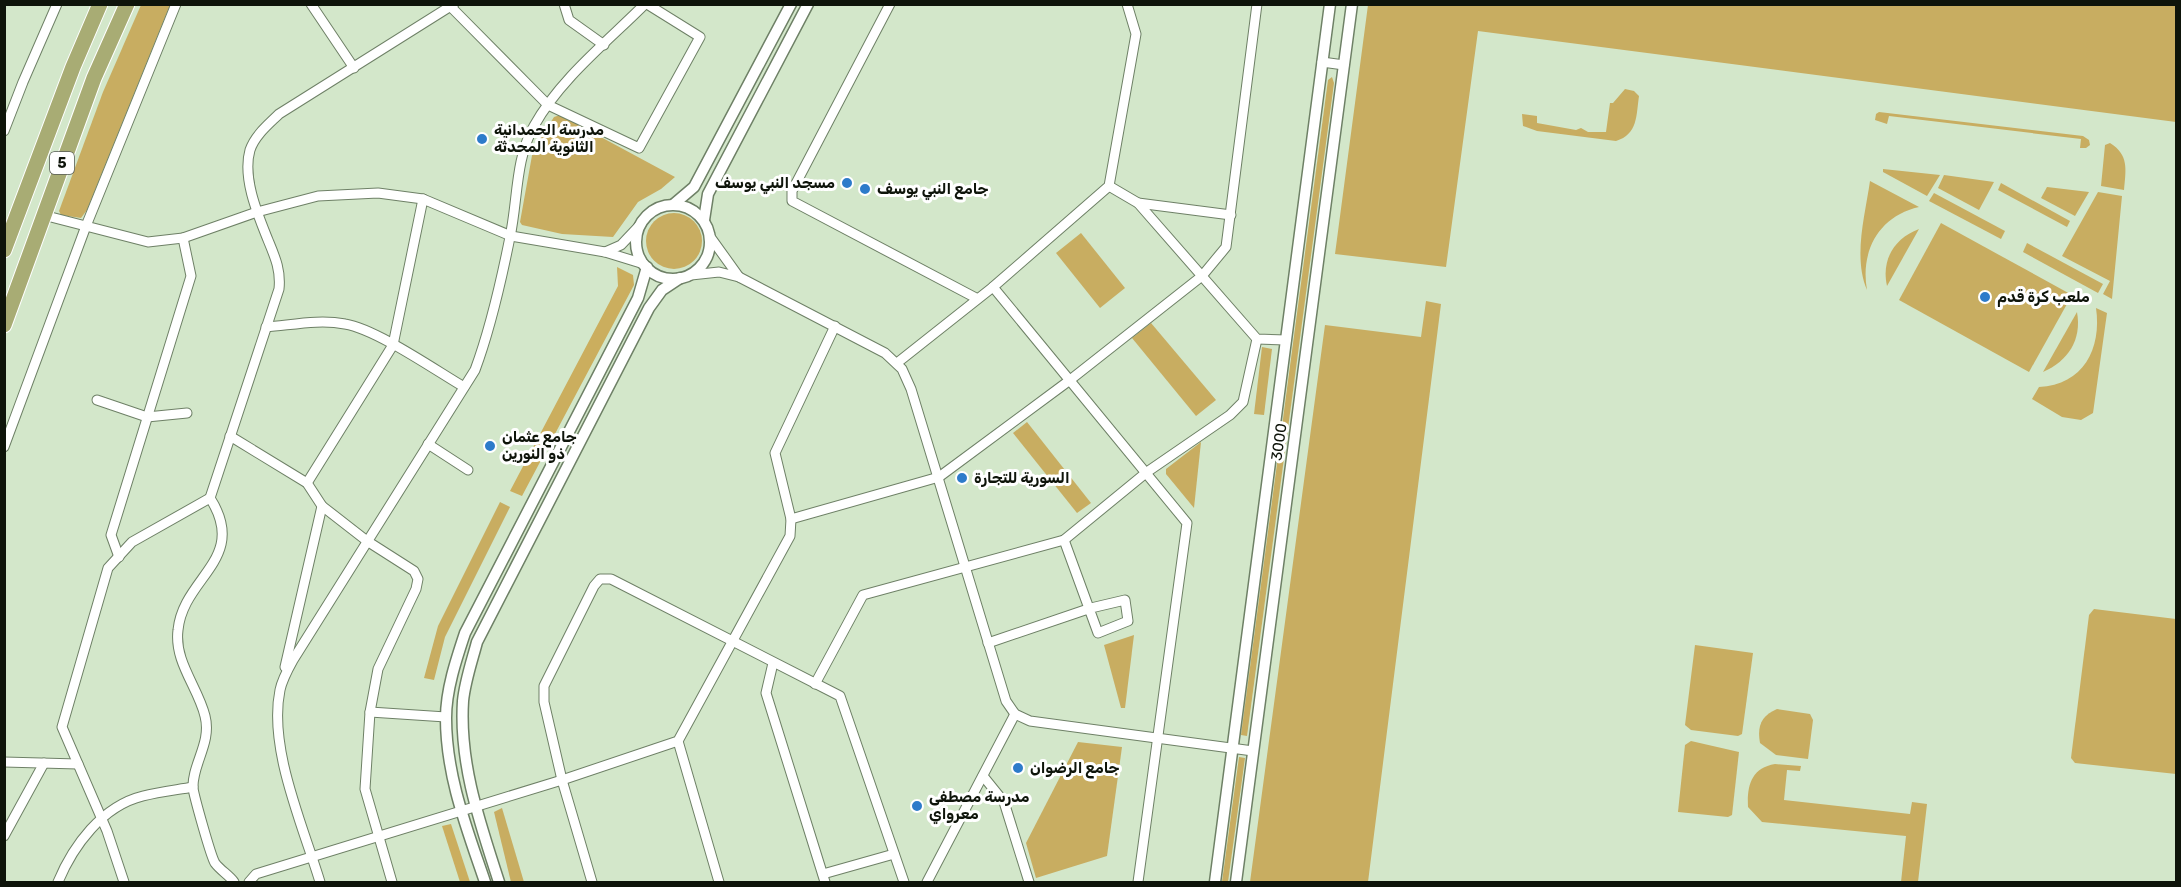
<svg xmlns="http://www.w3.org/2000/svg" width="2181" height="887" font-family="Rubik,'Noto Sans Arabic',sans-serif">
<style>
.green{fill:#c8ad61}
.forest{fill:#cbae5e}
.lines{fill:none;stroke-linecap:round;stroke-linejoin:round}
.minor-casing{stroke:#6e8066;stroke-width:11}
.tertiary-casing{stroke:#6e8066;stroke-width:13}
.trunk-casing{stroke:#fff;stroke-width:17}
.minor{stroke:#fff;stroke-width:9}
.tertiary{stroke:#fff;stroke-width:10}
.trunk{stroke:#a8ac74;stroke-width:15}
.poi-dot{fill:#2d7bca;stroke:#fff;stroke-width:2}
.labels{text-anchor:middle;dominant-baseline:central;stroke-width:6;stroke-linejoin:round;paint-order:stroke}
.shield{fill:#fff;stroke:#565a54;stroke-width:1.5}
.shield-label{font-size:14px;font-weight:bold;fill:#0e140a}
.poi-label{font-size:15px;font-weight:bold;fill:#0e140a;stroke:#fff;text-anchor:start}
.street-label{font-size:15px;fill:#0e140a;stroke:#fff}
</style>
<rect width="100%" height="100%" fill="#d3e7ca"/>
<!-- green -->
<g class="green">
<polygon points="141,5 170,5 87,210 81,218 61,215 59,211 103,92"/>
<polygon points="1368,5 2176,5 2176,122 1478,31 1446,267 1335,254"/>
<polygon points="1332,77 1334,83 1247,736 1241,735 1328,80"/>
<path d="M1625,89l9,2 5,5c-3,20 -1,38 -23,45l-79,-10 -14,-5 -1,-12 15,2v7l39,7 5,-2 7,4h18l4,-29h3z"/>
<polygon points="1879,112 2083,136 2089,140 2090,145 2086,148 2080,148 2081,139 1889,116 1887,124 1875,120 1876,114"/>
<polygon points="560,115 675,177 661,189 638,202 613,237 562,234 522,225 520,222 533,150 554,117"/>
<path d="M2110,143c19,12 16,26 14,47l-23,-4 4,-41z"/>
<polygon points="1883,169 1940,175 1927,196 1883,172"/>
<polygon points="1944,175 1994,182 1979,210 1938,188"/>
<path d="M1870,181l49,26c-40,9 -59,44 -52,83 -14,-33 -2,-74 3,-109z"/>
<polygon points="2001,183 2070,221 2067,227 1998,190"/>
<polygon points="2047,187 2089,192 2075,216 2041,198"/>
<polygon points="2098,192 2122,196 2112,299 2103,294 2110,281 2062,256"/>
<polygon points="1934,193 2005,231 2001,239 1929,201"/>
<circle cx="674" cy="241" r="28"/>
<polygon points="1941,223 2072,295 2029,372 1899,300"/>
<path d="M1919,229l-32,57c-6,-27 8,-48 32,-57z"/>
<polygon points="1081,233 1125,288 1100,308 1056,253"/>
<polygon points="2027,243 2103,284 2098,293 2023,252"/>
<polygon points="1426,301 1441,304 1368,882 1250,882 1325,325 1421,337"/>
<path d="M2096,308l11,5 -14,100 -12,7 -19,-3 -30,-18 7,-12c44,-2 63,-38 57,-79z"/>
<path d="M2077,312c5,28 -9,49 -34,60z"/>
<polygon points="1151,323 1216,400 1196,416 1132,338"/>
<polygon points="1262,347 1272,349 1264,415 1254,414"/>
<polygon points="1027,422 1091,503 1077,513 1013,433"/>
<polygon points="1201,442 1194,508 1166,474 1166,469"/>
<polygon points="500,502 510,507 445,637 434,680 424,678 438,626"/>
<polygon points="2094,609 2176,619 2176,774 2075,763 2071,758 2089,615"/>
<polygon points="1134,635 1125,708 1121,708 1104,645"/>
<polygon points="1695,645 1753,653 1742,734 1738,736 1691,730 1685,725"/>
<path d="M1777,709l33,5 3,6 -5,39 -32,-4 -16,-12c-3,-17 1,-27 17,-34z"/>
<polygon points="1691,741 1739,752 1732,815 1728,817 1678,812 1685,745"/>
<polygon points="1078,742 1122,747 1107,856 1036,878 1026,843"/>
<polygon points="1239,757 1245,758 1228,882 1222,882"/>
<path d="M1775,764l26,2 -1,5 -13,-1 -3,30 126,14 2,-12 15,2 -9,78h-17l5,-46 -144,-14 -14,-15c-1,-21 3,-39 27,-43z"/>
<polygon points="502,808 524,882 511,882 510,878 494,812"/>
</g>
<!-- forest -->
<g class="forest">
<polygon points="617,267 633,275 634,285 522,496 510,491 618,286"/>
<polygon points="451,824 470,882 460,882 442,826"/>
</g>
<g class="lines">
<defs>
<g id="minor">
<polyline points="311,4 354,68"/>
<polyline points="564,4 569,20 604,45"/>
<polyline points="890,4 792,191 792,201 976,298"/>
<polyline points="450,6 548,105 639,148 700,37 647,4"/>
<polyline points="1322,62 1344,65"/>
<polyline points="4,131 23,82 57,4"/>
<polyline points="1109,186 1138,203 1257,339 1286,340"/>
<polyline points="1138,203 1231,215"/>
<polyline points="43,215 148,242 183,238 257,212 318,196 378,193 423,199 511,236 605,252 644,264"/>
<polyline points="711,238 739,277"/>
<polyline points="605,252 621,245 639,226"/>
<polyline points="691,275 719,272 739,277 885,353 902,369 911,389 1006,701 1015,714 1030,721 1253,751"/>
<polyline points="993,287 1187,523 1138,882"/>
<path d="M266,327c26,-2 53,-8 79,-3 31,5 90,46 119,63"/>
<polyline points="897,363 993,287 1109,186 1136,34 1127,4"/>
<polyline points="97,400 147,417 187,413"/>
<polyline points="230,436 307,483 322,506 367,541 414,571 418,579 416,589 378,669 370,712 365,789 392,882"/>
<polyline points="428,444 468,470"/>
<polyline points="4,447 86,226 176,4"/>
<polyline points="307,483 393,345 423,199"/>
<polyline points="791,519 939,477 1070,380 1202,276 1226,247 1257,4"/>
<polyline points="119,557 111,535 191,276 183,238"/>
<polyline points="988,643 1091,608 1125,600 1128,621 1098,633 1064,540"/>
<polyline points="773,663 766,693 825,882"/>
<polyline points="285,667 322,506"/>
<polyline points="815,684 863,595 1064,540 1147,472 1230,415 1243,402 1257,339"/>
<polyline points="370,712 446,717"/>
<polyline points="678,741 719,882"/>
<polyline points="4,762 78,764"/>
<polyline points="983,776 1004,802 1029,882"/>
<polyline points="4,836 44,763"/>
<polyline points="823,874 894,854"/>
<path d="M58,882c15,-36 44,-76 85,-86 16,-4 33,-6 50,-9"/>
<polyline points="124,882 107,831 62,727 108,568 132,542 210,498"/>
<path d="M234,882c-5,-7 -14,-12 -19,-19 -4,-6 -21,-67 -22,-75 -1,-24 19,-45 12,-72 -7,-29 -31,-54 -27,-86 5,-53 71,-71 32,-132l69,-209c2,-19 -4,-32 -11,-49 -10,-25 -26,-62 -18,-90 5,-15 19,-26 29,-36l175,-110"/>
<polyline points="249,882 256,874 562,780 678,741 790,536 791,519 775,453 835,326"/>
<path d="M320,882c-17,-56 -52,-134 -40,-192 2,-10 8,-21 13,-30l182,-290c16,-43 26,-88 35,-133 8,-37 5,-78 24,-111 26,-47 73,-84 111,-122"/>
<polyline points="592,882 562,780 544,702 544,686 594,586 600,579 611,579 840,696 904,882"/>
<polyline points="927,882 1015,714"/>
</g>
<g id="tertiary">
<polyline points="674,204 694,187 791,4"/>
<circle cx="673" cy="242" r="37"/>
<polyline points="704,220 708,194 808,4"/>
<path d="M485,882c-18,-53 -39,-106 -39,-164 0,-28 10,-58 19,-85l173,-335 9,-31"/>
<path d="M499,882c-19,-59 -40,-118 -36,-181 2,-20 9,-40 14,-59l172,-334 13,-18 18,-12"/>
<polyline points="1215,882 1330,4"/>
<polyline points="1236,882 1352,4"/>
</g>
<g id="trunk">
<polyline points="4,250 73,67 100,4"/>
<polyline points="4,325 94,78 127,4"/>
</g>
</defs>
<!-- minor casing -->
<use href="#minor" class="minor-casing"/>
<!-- tertiary casing -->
<use href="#tertiary" class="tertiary-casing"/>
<!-- trunk casing -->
<use href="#trunk" class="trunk-casing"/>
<!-- minor -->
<use href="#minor" class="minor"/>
<!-- tertiary -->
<use href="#tertiary" class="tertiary"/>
<!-- trunk -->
<use href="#trunk" class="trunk"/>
</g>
<!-- markers -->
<g class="poi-dot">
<circle cx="482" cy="139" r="6"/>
<circle cx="847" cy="183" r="6"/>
<circle cx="865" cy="189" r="6"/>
<circle cx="1985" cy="297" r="6"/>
<circle cx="490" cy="446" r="6"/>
<circle cx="962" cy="478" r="6"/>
<circle cx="1018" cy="768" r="6"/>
<circle cx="917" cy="806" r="6"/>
</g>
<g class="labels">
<!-- shield labels -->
<rect class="shield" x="50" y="152" width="24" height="22" rx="4.5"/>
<g class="shield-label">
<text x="62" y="163">5</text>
</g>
<!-- poi labels -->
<g class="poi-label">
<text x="494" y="130">مدرسة الحمدانية<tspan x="494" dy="17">الثانوية المحدثة</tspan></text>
<text x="835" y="183" text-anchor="end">مسجد النبي يوسف</text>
<text x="877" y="189">جامع النبي يوسف</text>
<text x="1997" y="297">ملعب كرة قدم</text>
<text x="502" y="437">جامع عثمان<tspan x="502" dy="17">ذو النورين</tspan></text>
<text x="974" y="478">السورية للتجارة</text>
<text x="1030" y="768">جامع الرضوان</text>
<text x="929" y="797">مدرسة مصطفى<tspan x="929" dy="17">معرواي</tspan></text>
</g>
<!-- street labels -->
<g class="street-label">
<text transform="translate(1279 442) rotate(-82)">3000</text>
</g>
</g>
<!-- border -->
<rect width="2181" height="887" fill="none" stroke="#0e140a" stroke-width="12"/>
</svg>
